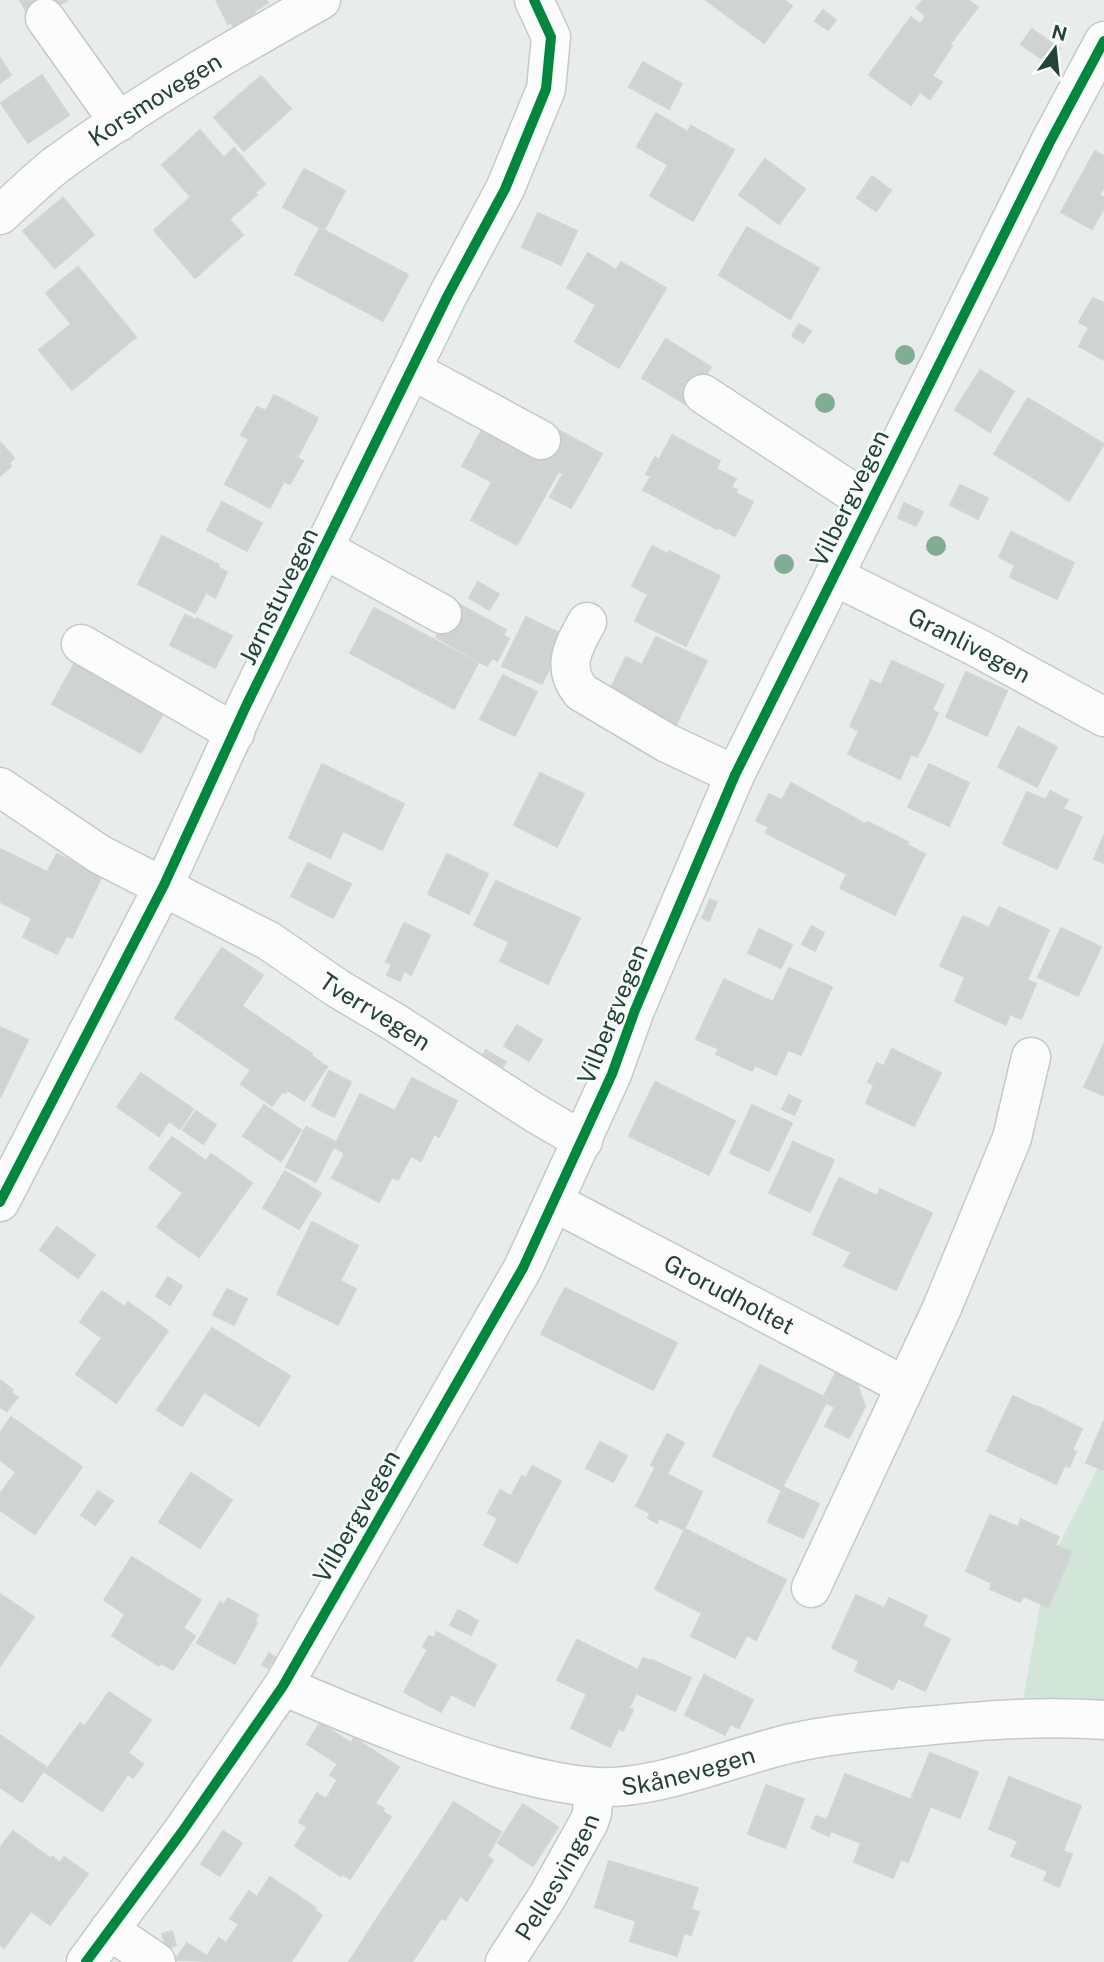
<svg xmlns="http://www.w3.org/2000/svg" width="1104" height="1962" font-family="'Public Sans',sans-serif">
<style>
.green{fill:#d1e6d8}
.building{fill:#cfd4d2;stroke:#d1d6d4;stroke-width:2}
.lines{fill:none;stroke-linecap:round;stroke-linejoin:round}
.minor-casing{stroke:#c5cac8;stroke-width:41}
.minor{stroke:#fcfcfc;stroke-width:38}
.cycleway-casing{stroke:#f7fbf9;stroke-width:15}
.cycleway{stroke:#00873e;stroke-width:10}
.tree{fill:#81ae93}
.labels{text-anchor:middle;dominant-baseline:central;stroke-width:5;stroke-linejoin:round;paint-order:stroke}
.street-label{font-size:24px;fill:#24423a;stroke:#f7fbf9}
</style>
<rect width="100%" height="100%" fill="#e8edeb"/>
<!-- green -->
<polygon class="green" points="1104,1456 1104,1728 1020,1716 1047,1568"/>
<!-- building -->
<g class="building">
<polygon points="20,0 68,0 31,20"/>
<polygon points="216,0 266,0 268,3 254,11 257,17 234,28 231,22 228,24"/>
<polygon points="706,0 784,0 792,6 764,43"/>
<polygon points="923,0 968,0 978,7 950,44 952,46 932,76 942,82 930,99 920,92 911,105 869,75 911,17 920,24 926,16 916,8"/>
<polygon points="823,10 836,20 828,30 815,21"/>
<polygon points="1032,29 1060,49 1049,64 1021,44"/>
<polygon points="0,58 11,75 0,83"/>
<polygon points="643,62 682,84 669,109 629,87"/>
<polygon points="42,75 69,115 28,143 1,103"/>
<polygon points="261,76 291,109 244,151 214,117"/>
<polygon points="656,113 688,132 691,126 734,150 693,221 650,196 668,165 637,147"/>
<polygon points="200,130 224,158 234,148 265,184 255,193 257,195 229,219 243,235 195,278 154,230 191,197 162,165"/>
<polygon points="1095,151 1104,156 1104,187 1099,195 1104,198 1104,208 1092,229 1061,212"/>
<polygon points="765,159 805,189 779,224 739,195"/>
<polygon points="304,169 345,191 324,230 283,207"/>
<polygon points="872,176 891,190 876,211 857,198"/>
<polygon points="63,198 94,235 55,268 23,231"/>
<polygon points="538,213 577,231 561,265 522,247"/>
<polygon points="747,227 819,268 790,319 719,275"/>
<polygon points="320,228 408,275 383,321 295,274"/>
<polygon points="588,253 616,270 621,262 666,288 619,368 575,342 596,305 567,288"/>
<polygon points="78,267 136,337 72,390 39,350 71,324 46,293"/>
<polygon points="1093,298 1104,303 1104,360 1079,346 1089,328 1079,322"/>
<polygon points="799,324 811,331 803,343 792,336"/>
<polygon points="666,339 711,367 687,405 642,378"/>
<polygon points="980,370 1014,391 990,432 955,410"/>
<polygon points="274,395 318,418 297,458 303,461 290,484 284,481 270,508 225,484 249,439 241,435 257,407 266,411"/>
<polygon points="1028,398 1066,421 1032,477 994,454"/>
<polygon points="1066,421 1104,444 1069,501 1032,477"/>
<polygon points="482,430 512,446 514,441 561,467 517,545 471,520 492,482 462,466"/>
<polygon points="560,431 602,454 571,508 550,497 563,474 558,471 561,467 545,458"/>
<polygon points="672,435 720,461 716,469 736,479 731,487 737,490 717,529 643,490 651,476 646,474 655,457 659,460"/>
<polygon points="0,442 14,458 9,463 11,466 0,476"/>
<polygon points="960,485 988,498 978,519 950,505"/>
<polygon points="736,493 753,502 735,536 717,527"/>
<polygon points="222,502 262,523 247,551 207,530"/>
<polygon points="904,503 923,512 916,526 898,518"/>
<polygon points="1011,532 1074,563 1057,599 1010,577 1015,565 999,557"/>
<polygon points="162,536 219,565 218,567 227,572 215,598 206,592 195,613 138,584"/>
<polygon points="652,546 667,554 669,551 720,576 686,646 635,621 648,594 632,586"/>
<polygon points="478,582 499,594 489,610 469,598"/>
<polygon points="455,602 506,630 503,635 509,639 497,661 492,658 487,666 436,637"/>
<polygon points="374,608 478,663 454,709 350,653"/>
<polygon points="185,615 196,620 197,618 232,636 215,668 170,645"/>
<polygon points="526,617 565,636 542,684 502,666"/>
<polygon points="656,637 707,661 672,733 606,698 626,657 642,665"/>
<polygon points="78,657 167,706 141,753 52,704"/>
<polygon points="892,661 944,685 932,710 938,713 928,735 861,703 871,680 881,685"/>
<polygon points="966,672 1007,691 987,736 946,717"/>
<polygon points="503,675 537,692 515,736 480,719"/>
<polygon points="861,703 928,735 917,757 911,754 900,779 848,754 859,731 850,726"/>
<polygon points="1018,727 1057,747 1037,787 998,767"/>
<polygon points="322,764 404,804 382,850 343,831 330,858 289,838"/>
<polygon points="929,764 969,783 949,826 908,807"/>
<polygon points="540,773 584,794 557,847 514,825"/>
<polygon points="791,783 867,825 868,822 908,842 907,845 925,854 895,915 840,888 847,874 766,833 769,827 756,821 769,794 782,800"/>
<polygon points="1050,791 1068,800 1063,809 1082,817 1057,869 1003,844 1027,792 1046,800"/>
<polygon points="1104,835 1104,863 1094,859"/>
<polygon points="0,849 47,872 57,854 102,876 72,938 67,935 57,954 23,937 32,918 0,902"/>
<polygon points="447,854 488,874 469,914 428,894"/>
<polygon points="308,863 351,884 333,918 291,896"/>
<polygon points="496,881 580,918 548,984 500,961 509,942 474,925"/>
<polygon points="710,900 717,902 709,921 702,918"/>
<polygon points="999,907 1049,930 1027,980 1036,984 1021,1019 1010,1014 1006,1025 955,1001 965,977 940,966 963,916 989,928"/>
<polygon points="404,923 430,935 411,975 404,971 400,981 387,975 392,964 386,962"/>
<polygon points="812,926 824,933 815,951 802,944"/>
<polygon points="1061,928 1101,947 1078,996 1038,977"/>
<polygon points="759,929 792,945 781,968 748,953"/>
<polygon points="222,948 263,975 242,1006 312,1054 311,1055 327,1067 304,1101 287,1090 285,1093 283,1091 272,1106 241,1084 251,1070 175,1018"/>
<polygon points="789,968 832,987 801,1055 788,1050 776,1075 755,1065 752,1071 716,1054 719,1049 696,1039 724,979 773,1002"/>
<polygon points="517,1025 542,1040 529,1061 504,1046"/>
<polygon points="0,1027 28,1040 0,1098"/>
<polygon points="1104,1044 1104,1096 1084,1087"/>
<polygon points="892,1049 941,1073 914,1126 866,1103 874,1085 868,1082 877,1063 884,1066"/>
<polygon points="486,1050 506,1062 502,1068 483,1056"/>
<polygon points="329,1071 351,1082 334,1117 312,1106"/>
<polygon points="141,1073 193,1109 180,1129 169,1121 159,1136 117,1107"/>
<polygon points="412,1078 457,1101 439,1137 434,1134 421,1161 411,1156 398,1180 392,1177 379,1202 332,1178 345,1153 334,1147 360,1094 395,1111"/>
<polygon points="655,1082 735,1121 709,1175 629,1136"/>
<polygon points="789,1095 801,1101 794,1115 782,1109"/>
<polygon points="264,1105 301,1130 281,1161 243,1136"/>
<polygon points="752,1105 792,1123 769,1171 730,1153"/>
<polygon points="196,1111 216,1125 203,1144 183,1130"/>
<polygon points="306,1127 336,1142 316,1182 286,1167"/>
<polygon points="172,1137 206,1161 211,1154 252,1183 199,1257 157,1227 183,1193 149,1168"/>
<polygon points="793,1142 834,1160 810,1212 769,1193"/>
<polygon points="285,1171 321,1193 299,1229 263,1208"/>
<polygon points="839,1178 877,1196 880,1189 932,1213 896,1290 844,1266 851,1252 813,1234"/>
<polygon points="312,1222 358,1246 340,1281 356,1289 338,1325 277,1294"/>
<polygon points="57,1227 95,1255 78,1278 40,1250"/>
<polygon points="168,1277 182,1286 170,1305 156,1296"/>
<polygon points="565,1288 677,1343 653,1390 541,1334"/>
<polygon points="227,1289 247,1299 234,1325 213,1315"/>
<polygon points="102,1291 125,1307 128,1302 168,1331 116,1403 76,1374 102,1338 80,1322"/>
<polygon points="212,1328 290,1376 259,1426 204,1392 182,1426 157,1410"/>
<polygon points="760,1365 828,1399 804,1445 736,1410"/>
<polygon points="836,1372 857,1383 865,1407 849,1438 825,1426 835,1407 826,1403 828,1399 823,1398"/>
<polygon points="0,1380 13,1390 11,1393 18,1397 7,1411 0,1407"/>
<polygon points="1013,1396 1036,1407 1037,1406 1082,1429 1072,1450 1076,1452 1069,1467 1065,1465 1056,1484 987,1451"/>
<polygon points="736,1410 804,1445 781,1490 713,1456"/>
<polygon points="11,1417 82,1467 35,1534 0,1510 0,1494 16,1472 0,1460 0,1433"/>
<polygon points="1104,1421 1104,1470 1086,1463"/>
<polygon points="667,1434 684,1443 667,1474 651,1465"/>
<polygon points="600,1442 627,1456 613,1482 586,1468"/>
<polygon points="532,1466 561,1481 517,1563 484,1545 498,1518 488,1513 500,1490 511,1496 522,1476 526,1478"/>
<polygon points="655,1468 702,1492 684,1530 659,1518 657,1523 648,1518 650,1513 636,1506"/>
<polygon points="191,1473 232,1500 200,1548 159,1522"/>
<polygon points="783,1487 819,1504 803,1538 768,1522"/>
<polygon points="98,1491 113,1501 95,1525 81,1515"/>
<polygon points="990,1515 1018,1527 1021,1519 1059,1537 1055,1545 1072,1552 1048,1607 1023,1596 1020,1602 990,1589 992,1583 966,1571"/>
<polygon points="685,1529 786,1580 756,1640 747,1635 735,1658 691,1636 702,1613 655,1589"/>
<polygon points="132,1557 201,1600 183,1628 195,1636 173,1670 161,1663 159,1666 112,1636 125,1614 104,1600"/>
<polygon points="0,1594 34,1617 0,1666"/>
<polygon points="856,1595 884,1608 889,1598 927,1616 922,1626 950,1639 925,1691 898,1678 893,1689 855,1671 859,1661 832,1648"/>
<polygon points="228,1598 258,1615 255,1622 257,1623 235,1664 197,1643 220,1602 224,1605"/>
<polygon points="458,1610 478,1621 471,1635 450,1625"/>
<polygon points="437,1632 496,1665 474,1706 451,1694 441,1712 404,1692 428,1649 423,1647 429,1636 434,1638"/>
<polygon points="577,1640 638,1670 643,1658 651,1661 629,1708 633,1710 623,1731 619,1728 610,1747 571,1728 587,1694 557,1680"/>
<polygon points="269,1653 275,1657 268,1668 262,1665"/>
<polygon points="652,1660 691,1678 675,1711 636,1693"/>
<polygon points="704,1675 753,1700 739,1728 730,1724 725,1735 685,1715"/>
<polygon points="109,1692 151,1720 128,1753 143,1764 133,1778 128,1774 102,1811 45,1772 80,1723 85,1726"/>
<polygon points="320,1723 351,1743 354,1738 399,1767 375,1803 330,1775 338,1764 307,1744"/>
<polygon points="0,1735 46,1767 22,1802 0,1787"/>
<polygon points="930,1753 978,1772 960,1818 911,1799"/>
<polygon points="845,1774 930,1807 908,1862 901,1859 893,1878 854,1862 861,1843 831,1831 829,1836 811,1828 816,1816 827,1820"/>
<polygon points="1009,1777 1081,1806 1063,1851 1072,1854 1059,1887 1044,1880 1048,1871 1011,1856 1018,1841 989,1829"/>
<polygon points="338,1779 384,1809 383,1812 391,1817 350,1879 342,1874 341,1876 295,1846 307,1827 299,1822 317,1793 326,1799"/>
<polygon points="766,1785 804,1799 785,1848 748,1834"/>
<polygon points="454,1802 501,1832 487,1856 493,1860 480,1880 426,1845"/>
<polygon points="523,1804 558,1827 533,1866 498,1843"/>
<polygon points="13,1831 50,1858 53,1857 60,1863 64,1857 88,1874 50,1925 31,1911 4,1948 0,1945 0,1848"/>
<polygon points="223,1831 242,1843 220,1876 201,1864"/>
<polygon points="426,1845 480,1880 467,1901 460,1896 445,1920 441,1918 422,1947 378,1917"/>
<polygon points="609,1861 698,1888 691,1909 699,1912 691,1935 684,1933 677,1956 630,1941 636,1921 595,1907"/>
<polygon points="270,1877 316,1908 314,1910 322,1915 291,1962 252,1962 225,1945 239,1924 230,1919 249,1891 257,1897"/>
<polygon points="378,1917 422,1947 412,1962 349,1962"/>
<polygon points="172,1931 176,1945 167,1948 162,1934"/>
<polygon points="219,1938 252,1962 175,1960 187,1943 207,1956"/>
</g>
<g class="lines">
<defs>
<g id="minor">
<polyline points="45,18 119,122"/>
<path id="s1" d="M0,215c19,-17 37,-35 56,-50 84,-62 174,-114 265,-165"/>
<polyline points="412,370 541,440"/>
<polyline points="703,394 869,503"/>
<polyline points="324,549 442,614"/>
<path id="s2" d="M834,576l144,72 126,69"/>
<path d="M587,622c-14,25 -26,45 -6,70l86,51 68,32"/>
<polyline points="81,644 235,733"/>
<path id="s3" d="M0,787l99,67 170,87 68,47 57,34 141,91 48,28"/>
<polyline points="0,1202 164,885 246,706 448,295 505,189 546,89 551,37 534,0"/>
<path id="s4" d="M554,1202l351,184"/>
<polyline points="811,1588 942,1308 1012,1138 1031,1057"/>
<path id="s5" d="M283,1686c69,29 137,58 209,80 33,9 69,19 104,21 62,3 135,-30 196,-44 39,-9 81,-12 121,-16 63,-6 128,-12 191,-7"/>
<polyline points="109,1930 156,1962"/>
<polyline points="86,1962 182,1832 283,1686 523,1268 612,1074 635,1010 735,775 1050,142 1104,41"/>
<path id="s6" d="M505,1962l42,-65 42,-75 3,-9 2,-26"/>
</g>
</defs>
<!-- minor casing -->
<use href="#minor" class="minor-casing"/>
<!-- minor -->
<use href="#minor" class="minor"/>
<defs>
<g id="cycleway">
<polyline points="0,1202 164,885 246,706 448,295 505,189 546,89 551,37 534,0"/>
<polyline points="86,1962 182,1832 283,1686 523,1268 612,1074 635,1010 735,775 1050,142 1104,41"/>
</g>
</defs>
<!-- cycleway casing -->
<use href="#cycleway" class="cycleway-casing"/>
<!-- cycleway -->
<use href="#cycleway" class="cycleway"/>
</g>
<!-- trees -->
<g class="tree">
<circle cx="905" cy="355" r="10"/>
<circle cx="825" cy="403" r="10"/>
<circle cx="936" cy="546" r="10"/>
<circle cx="784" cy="564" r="10"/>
</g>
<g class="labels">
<!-- street labels -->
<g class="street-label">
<text stroke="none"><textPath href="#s1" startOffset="194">Korsmovegen</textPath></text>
<text transform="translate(849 498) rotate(-64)">Vilbergvegen</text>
<text transform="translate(278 596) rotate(-64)">Jørnstuvegen</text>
<text stroke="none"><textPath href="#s2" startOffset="152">Granlivegen</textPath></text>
<text stroke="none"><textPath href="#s3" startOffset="438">Tverrvegen</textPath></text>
<text transform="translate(612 1014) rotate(-68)">Vilbergvegen</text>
<text stroke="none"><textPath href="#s4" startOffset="198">Grorudholtet</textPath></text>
<text transform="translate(356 1516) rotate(-60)">Vilbergvegen</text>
<text stroke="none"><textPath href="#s5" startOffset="424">Skånevegen</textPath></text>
<text stroke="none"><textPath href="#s6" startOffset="100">Pellesvingen</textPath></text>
</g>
</g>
<!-- north arrow -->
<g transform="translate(1055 49) rotate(15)" stroke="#f7fbf9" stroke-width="5" paint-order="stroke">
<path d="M0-5L12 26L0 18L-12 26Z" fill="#24423a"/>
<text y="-10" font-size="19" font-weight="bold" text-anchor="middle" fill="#24423a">N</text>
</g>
</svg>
